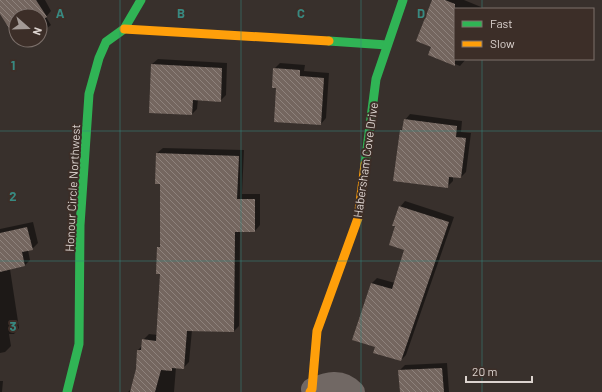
<svg xmlns="http://www.w3.org/2000/svg" width="602" height="392" font-family="Barlow,sans-serif">
<style>
.shadow{fill:#0007}
.building{fill:url(#building-back-hatch)}
.lines{fill:none;stroke-linecap:round;stroke-linejoin:round}
.street{stroke:#716864;stroke-width:22}
.fast{stroke:#30b455;stroke-width:9}
.slow{stroke:#ff9f0a;stroke-width:9}
.grid{fill:none;stroke:#388981;stroke-width:1;stroke-opacity:0.55}
.labels{text-anchor:middle;dominant-baseline:central;stroke-width:4;stroke-linejoin:round;paint-order:stroke}
.street-label{font-size:12px;fill:#dcd3cf;stroke:#3c2e28}
.grid-label{font-size:13px;text-anchor:middle;font-weight:bold;fill:#388981;stroke:#3c2e28;stroke-width:4;stroke-linejoin:round;paint-order:stroke}
</style>
<defs>
<pattern id="building-back-hatch" width="6" height="6" patternUnits="userSpaceOnUse"><rect width="6" height="6" fill="#74665f"/><path d="M-1 5l2 2M0 0l6 6M5-1l2 2" fill="none" stroke="#8e827c"/></pattern>
</defs>
<rect width="100%" height="100%" fill="#38302c"/>
<!-- shadow -->
<g class="shadow">
<polygon points="0,0 45,0 51,11 46,17 51,25 40,34 40,16 16,16 16,38 0,12"/>
<polygon points="433,0 464,0 486,9 455,9 455,59 466,59 460,66 430,54 433,47"/>
<polygon points="17,40 30,40 21,46"/>
<polygon points="158,59 227,63 226,95 220,101 198,99 197,109 192,114 152,64"/>
<polygon points="280,63 305,65 304,71 329,73 326,118 321,124 277,87 274,69"/>
<polygon points="410,114 462,121 461,132 471,133 466,172 461,177 453,176 453,181 447,187 401,130 404,127 405,120"/>
<polygon points="163,148 244,150 242,194 260,194 260,225 255,231 240,231 239,326 234,331 192,330 189,362 183,368 176,367 174,392 128,392 133,387 137,370 138,350 142,346 143,340 149,334 158,335 161,273 158,248 161,245 161,183 157,153"/>
<polygon points="405,201 454,217 406,355 401,360 376,347 372,283 377,278 395,283 405,249 400,207"/>
<polygon points="33,222 38,243 32,249 28,250 30,260 25,265 10,269 19,328 14,334 9,334 11,346 5,352 0,353 0,229"/>
<polygon points="447,363 449,392 401,392 399,371 405,365"/>
<polygon points="0,381 3,381 2,392 0,392"/>
</g>
<!-- building -->
<g class="building">
<polygon points="0,0 36,0 47,17 40,21 40,16 16,16 16,35 14,36 0,14"/>
<polygon points="432,0 445,0 455,4 455,66 428,55 431,47 416,41"/>
<polygon points="151,64 222,68 221,102 193,100 192,115 149,113"/>
<polygon points="273,68 300,70 300,76 324,78 321,125 274,122 276,88 272,88"/>
<polygon points="404,119 457,126 456,137 466,138 461,178 449,177 448,188 393,181 400,130 402,130"/>
<polygon points="156,153 239,156 237,199 255,199 255,232 235,232 234,332 187,331 184,369 172,368 172,371 161,370 155,392 130,392 136,369 137,350 141,350 142,339 156,341 160,274 156,274 157,247 160,247 160,184 155,184"/>
<polygon points="399,206 449,222 401,361 373,353 375,347 352,340 371,283 392,289 404,250 389,245 395,226 392,226"/>
<polygon points="27,227 33,250 22,252 25,266 0,272 0,233"/>
<polygon points="442,368 444,392 400,392 398,370"/>
</g>
<g class="lines">
<!-- street -->
<path class="street" d="M312,389c15,-6 29,-11 42,3"/>
<!-- fast -->
<g class="fast">
<polyline points="329,41 387,45"/>
<polyline points="365,164 376,79 403,0"/>
<polyline points="67,392 79,344 80,225 89,94 99,58 106,42 124,29 141,0"/>
</g>
<!-- slow -->
<g class="slow">
<polyline points="124,29 329,41"/>
<polyline points="310,392 312,389 317,331 358,218 365,164"/>
</g>
</g>
<!-- grid -->
<path class="grid" d="M120,0v392M241,0v392M361,0v392M482,0v9M482,59v333M0,131h602M0,261h602"/>
<g class="labels">
<!-- street labels -->
<g class="street-label">
<text transform="translate(365 160) rotate(-82)">Habersham Cove Drive</text>
<text transform="translate(72 188) rotate(-87)">Honour Circle Northwest</text>
</g>
</g>
<g class="grid-label">
<text x="60" y="18">A</text>
<text x="181" y="18">B</text>
<text x="301" y="18">C</text>
<text x="421" y="18">D</text>
<text x="13" y="70">1</text>
<text x="13" y="201">2</text>
<text x="13" y="331">3</text>
</g>
<!-- legend -->
<rect x="454" y="8" width="140" height="52" fill="#3c2e28" stroke="#7c706b"/>
<rect x="462" y="21" width="20" height="6" fill="#30b455" stroke="#7c706b"/>
<text x="490" y="28" font-size="12" fill="#dcd3cf">Fast</text>
<rect x="462" y="41" width="20" height="6" fill="#ff9f0a" stroke="#7c706b"/>
<text x="490" y="48" font-size="12" fill="#dcd3cf">Slow</text>
<!-- north arrow -->
<g transform="translate(28 28) rotate(110)"><circle r="19" fill="#3c2e28" stroke="#7c706b"/>
<path d="M0-3L7 15L0 10L-7 15Z" fill="#a39a96"/>
<text y="-6" font-size="11" font-weight="bold" text-anchor="middle" fill="#dcd3cf">N</text>
</g>
<!-- scale -->
<path d="M466 376v6h66v-6" fill="none" stroke="#dcd3cf" stroke-width="2"/>
<text x="472" y="376" font-size="12" fill="#dcd3cf" stroke="#3c2e28" stroke-width="3" paint-order="stroke">20 m</text>
</svg>
